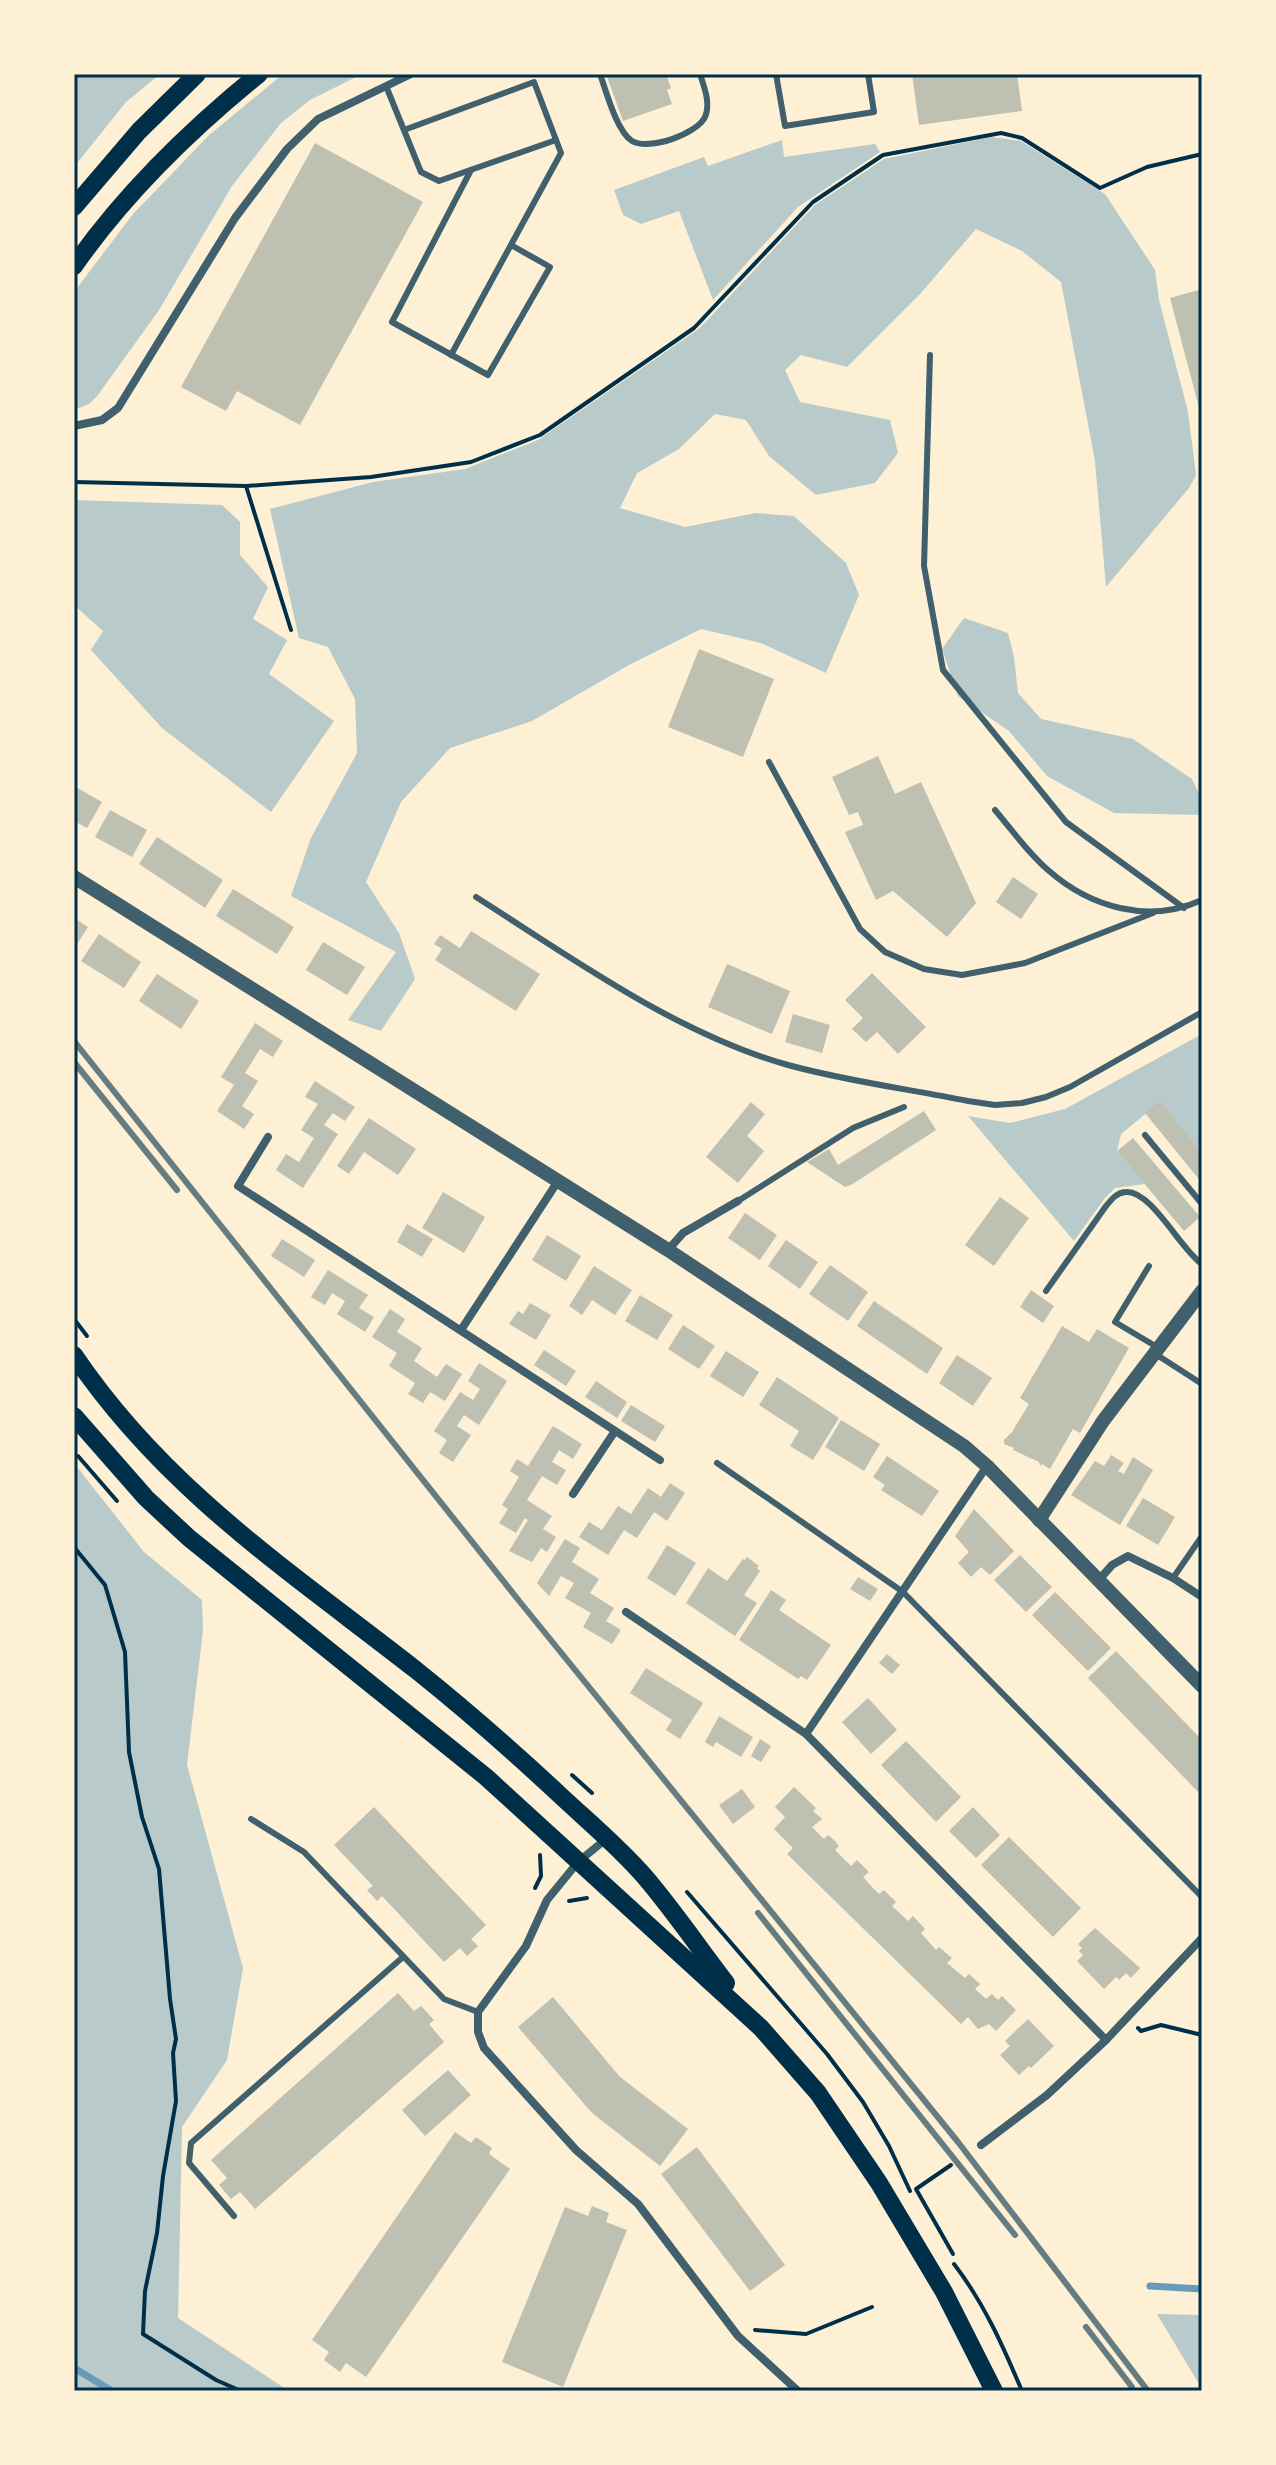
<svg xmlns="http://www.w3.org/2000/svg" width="1276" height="2465" font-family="Merriweather,serif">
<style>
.green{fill:#b9caca}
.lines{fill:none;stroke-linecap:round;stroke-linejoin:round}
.stream{stroke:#669bbc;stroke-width:7}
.building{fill:#bec0b2}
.path{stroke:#003049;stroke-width:4}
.service{stroke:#3f606c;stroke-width:6}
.minor{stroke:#3f606c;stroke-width:8}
.tertiary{stroke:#3f606c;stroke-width:14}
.primary{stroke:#003049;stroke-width:18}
.rail{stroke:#657d81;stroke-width:6}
.neatline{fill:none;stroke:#003049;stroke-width:3}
</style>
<rect width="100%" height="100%" fill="#fdf0d5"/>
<!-- green -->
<g class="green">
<polygon points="74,74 160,74 126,102 74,167"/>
<polygon points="283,74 362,74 310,100 281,123 232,186 159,310 98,395 89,404 74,410 74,292 133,214 166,180 208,136"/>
<polygon points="991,137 1021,141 1105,194 1155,270 1159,300 1188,412 1196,475 1189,488 1106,587 1095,461 1061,282 1022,251 976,229 921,293 847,367 801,355 785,370 800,402 890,420 898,453 875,483 816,495 769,456 746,420 715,414 679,449 637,473 620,508 685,527 756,513 794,516 846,563 859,595 826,673 761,643 701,629 629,665 532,721 450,748 401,802 366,882 399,933 415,979 381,1031 348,1020 396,952 291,896 311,838 357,753 355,699 328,647 299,638 270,509 373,482 465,469 538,440 700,328 815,205 884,159"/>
<polygon points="782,140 784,157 875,144 880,152 798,207 713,300 679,211 641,224 623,215 614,190 704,157 708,166"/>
<polygon points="74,500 222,505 240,522 240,555 268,587 253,619 287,640 269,674 334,721 271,812 162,728 91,650 103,631 74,605"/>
<polygon points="964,618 1008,633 1014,657 1018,693 1041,719 1133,739 1192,779 1202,800 1202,815 1114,813 1047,776 1009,731 958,696 942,649"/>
<polygon points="1202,1034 1202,1153 1160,1102 1121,1134 1117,1151 1145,1184 1115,1188 1105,1198 1074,1241 968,1116 1010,1123 1065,1109"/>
<polygon points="74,1463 144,1552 202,1600 203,1630 187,1765 243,1968 227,2060 182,2127 178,2318 289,2391 74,2391"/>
<polygon points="1157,2314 1202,2315 1202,2389"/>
</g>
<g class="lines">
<!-- stream -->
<g class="stream">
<polyline points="1150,2286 1202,2289"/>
<polyline points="74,2368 112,2391"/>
</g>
</g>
<!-- building -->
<g class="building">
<polygon points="606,74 666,74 671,88 667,90 672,104 623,121"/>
<polygon points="912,74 1017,74 1022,111 919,125"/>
<polygon points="315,143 423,202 300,425 237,391 226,411 181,387"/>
<polygon points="1202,289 1202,415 1201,415 1170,298"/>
<polygon points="699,649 774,679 743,757 668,727"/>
<polygon points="878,756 895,794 921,782 976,903 947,937 893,891 876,900 845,832 863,825 858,812 849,815 832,777"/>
<polygon points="74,786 102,802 87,828 74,821"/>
<polygon points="110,810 147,830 132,857 95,837"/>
<polygon points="157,837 223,880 205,908 139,864"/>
<polygon points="1013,877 1038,894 1021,919 996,902"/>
<polygon points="233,889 294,927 277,954 216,916"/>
<polygon points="74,918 88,927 74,949"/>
<polygon points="471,931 540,974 516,1011 435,960 442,949 434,944 440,935 460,948"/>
<polygon points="99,934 141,962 124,988 81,961"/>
<polygon points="323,942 365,967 347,995 306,970"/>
<polygon points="727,964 790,991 772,1034 708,1007"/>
<polygon points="872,973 926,1027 898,1054 877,1032 866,1042 852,1029 863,1018 845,1000"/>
<polygon points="157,974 199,1001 181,1029 139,1001"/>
<polygon points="793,1014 830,1025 822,1053 785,1042"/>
<polygon points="255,1023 283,1041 273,1057 260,1049 245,1073 258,1081 242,1106 254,1114 244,1129 217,1111 234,1085 221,1077"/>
<polygon points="315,1081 355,1107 345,1121 333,1113 324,1125 338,1134 303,1188 276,1170 286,1154 299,1162 314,1138 301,1130 318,1104 305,1097"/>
<polygon points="1160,1101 1202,1153 1202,1183 1145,1113"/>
<polygon points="751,1102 765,1114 747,1136 764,1151 738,1183 706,1157"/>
<polygon points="924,1111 936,1130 851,1185 845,1187 807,1162 829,1149 838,1165"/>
<polygon points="369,1118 416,1149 398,1175 364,1152 349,1174 337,1166"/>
<polygon points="1133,1138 1200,1217 1184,1231 1117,1151"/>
<polygon points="443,1192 485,1217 464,1253 422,1228"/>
<polygon points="1000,1197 1029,1218 994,1266 965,1245"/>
<polygon points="745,1213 777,1235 760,1260 728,1238"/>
<polygon points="407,1224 433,1239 422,1257 397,1242"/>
<polygon points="547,1235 581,1256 566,1281 532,1260"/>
<polygon points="282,1239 315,1260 304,1277 271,1256"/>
<polygon points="786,1240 818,1262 800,1289 768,1266"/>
<polygon points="830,1265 868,1292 848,1321 809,1294"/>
<polygon points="594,1266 632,1290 615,1315 592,1300 582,1315 569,1306"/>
<polygon points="328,1270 368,1295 359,1308 374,1317 365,1332 337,1314 345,1301 332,1293 325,1305 311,1297"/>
<polygon points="1031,1290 1054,1306 1043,1323 1020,1307"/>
<polygon points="640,1295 673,1315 657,1340 625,1321"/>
<polygon points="874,1301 943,1348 927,1374 857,1326"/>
<polygon points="530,1303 551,1315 536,1340 509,1324 518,1311 523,1314"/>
<polygon points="390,1309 405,1319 397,1332 422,1348 414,1361 437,1377 446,1364 462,1374 445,1401 430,1392 423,1403 408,1394 415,1383 389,1366 397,1353 372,1337"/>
<polygon points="683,1325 715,1346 699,1369 668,1349"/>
<polygon points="1062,1326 1089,1342 1097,1329 1129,1348 1080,1433 1073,1429 1050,1469 1042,1464 1040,1466 1039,1462 1013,1450 1014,1448 1004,1444 1004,1440 1012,1432 1029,1404 1020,1398"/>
<polygon points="544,1350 576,1371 566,1386 534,1365"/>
<polygon points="726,1351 759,1372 743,1397 710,1376"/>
<polygon points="957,1355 992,1378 973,1406 939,1383"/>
<polygon points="479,1363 507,1381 479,1425 464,1415 457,1426 471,1435 453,1462 439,1453 447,1440 434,1431 460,1392 473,1400 480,1389 468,1381"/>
<polygon points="777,1377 839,1418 813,1460 790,1446 799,1431 759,1405"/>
<polygon points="596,1381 627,1402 617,1418 585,1397"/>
<polygon points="631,1405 665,1426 655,1442 621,1421"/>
<polygon points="841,1420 880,1444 864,1471 825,1447"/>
<polygon points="553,1426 582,1444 573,1459 559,1450 552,1462 566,1470 557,1485 542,1476 527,1500 552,1516 543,1529 556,1537 547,1552 541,1548 532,1562 509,1551 528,1520 525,1518 516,1533 499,1523 508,1509 502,1505 519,1477 510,1471 517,1459 528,1466"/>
<polygon points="1111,1455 1124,1463 1118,1471 1124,1474 1133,1457 1153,1470 1120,1525 1071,1495 1095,1461 1104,1466"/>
<polygon points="887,1456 939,1491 922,1516 881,1490 885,1485 873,1477"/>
<polygon points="670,1483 685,1493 667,1521 654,1512 637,1538 624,1530 608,1555 579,1537 589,1522 602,1530 618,1506 631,1514 648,1488 661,1497"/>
<polygon points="1143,1498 1175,1517 1158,1545 1126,1526"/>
<polygon points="974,1509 1014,1551 990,1575 981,1567 971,1577 958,1563 969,1552 955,1536"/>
<polygon points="565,1539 580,1548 572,1562 599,1579 590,1593 614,1608 606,1621 621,1630 612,1644 583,1627 591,1613 565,1598 574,1583 561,1576 549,1596 537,1583"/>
<polygon points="667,1545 696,1563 675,1596 647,1578"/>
<polygon points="1020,1555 1052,1587 1026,1612 994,1580"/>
<polygon points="747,1557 759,1566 757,1568 760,1571 744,1595 757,1603 735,1636 686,1603 708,1568 727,1581 743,1559 745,1560"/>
<polygon points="858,1577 878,1589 870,1601 850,1589"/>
<polygon points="771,1590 786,1600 779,1610 831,1645 807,1680 801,1676 798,1679 739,1640"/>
<polygon points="1055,1592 1111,1648 1088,1671 1032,1615"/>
<polygon points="1116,1651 1202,1740 1202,1796 1088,1678"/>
<polygon points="887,1654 900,1665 892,1674 879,1663"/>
<polygon points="646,1668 703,1703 680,1739 666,1730 672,1720 630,1693"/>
<polygon points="868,1698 897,1730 871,1754 842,1722"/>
<polygon points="719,1716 753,1737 741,1757 716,1742 713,1747 705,1742"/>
<polygon points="760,1739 771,1746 761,1762 751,1756"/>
<polygon points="906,1741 961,1797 936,1822 881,1765"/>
<polygon points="794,1787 816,1808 813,1811 822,1819 812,1827 824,1839 828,1835 834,1840 839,1846 835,1850 851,1866 857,1860 869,1872 863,1877 873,1888 879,1894 884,1890 896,1902 892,1906 908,1921 913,1916 925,1929 921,1933 936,1950 939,1947 952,1958 947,1963 965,1978 969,1974 980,1984 975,1989 986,1999 992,1994 998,2000 1002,1996 1016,2010 996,2031 989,2024 978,2029 968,2017 961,2024 787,1854 793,1848 774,1829 785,1817 775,1807"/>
<polygon points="742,1789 755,1807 733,1824 719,1805"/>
<polygon points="374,1807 486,1925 471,1939 478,1946 467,1956 460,1948 444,1962 382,1896 377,1901 367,1890 373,1886 334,1845"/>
<polygon points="973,1807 1000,1835 976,1858 949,1831"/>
<polygon points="1009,1837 1081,1908 1053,1937 981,1865"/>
<polygon points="1095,1928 1140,1968 1131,1978 1126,1973 1119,1980 1116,1977 1104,1989 1077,1961 1083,1955 1079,1951 1082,1948 1078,1944"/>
<polygon points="398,1993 414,2011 421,2006 434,2020 429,2024 444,2042 255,2209 240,2192 231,2199 219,2185 227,2178 211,2160"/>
<polygon points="553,1997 620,2077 688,2129 660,2166 592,2113 518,2027"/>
<polygon points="1028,2019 1054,2046 1031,2068 1029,2066 1019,2075 1000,2055 1010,2046 1005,2041"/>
<polygon points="448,2070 471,2095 425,2136 402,2110"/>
<polygon points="455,2132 471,2143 476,2137 492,2148 489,2154 510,2169 366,2377 346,2363 340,2372 324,2360 329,2352 312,2340"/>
<polygon points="697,2147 785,2265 750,2291 661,2174"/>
<polygon points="592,2206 609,2213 606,2222 627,2230 563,2387 502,2362 565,2207 588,2216"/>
</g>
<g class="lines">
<!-- path -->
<g class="path">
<polyline points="74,482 246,486 371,477 471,462 540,435 694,328 813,202 883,155 1001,133 1022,138 1100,188 1147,167 1202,154"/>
<polyline points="246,486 291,630"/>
<polyline points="74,1319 87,1336"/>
<polyline points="78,1456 117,1501"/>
<polyline points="74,1547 105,1585 125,1652 129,1752 142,1817 159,1869 170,1999 176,2039 173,2053 176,2101 163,2176 157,2233 145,2291 143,2334 216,2380 241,2391"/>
<polyline points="572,1775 592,1793"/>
<polyline points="535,1888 541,1876 540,1855"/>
<polyline points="687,1892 827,2054 863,2102 889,2146 910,2191"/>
<polyline points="569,1901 587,1898"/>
<polyline points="1138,2028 1141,2031 1161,2025 1202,2035"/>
<polyline points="951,2165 916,2189 953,2254"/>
<path d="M954,2264c30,39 49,82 68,127"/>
<polyline points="755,2330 806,2334 872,2307"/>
</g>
<!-- service -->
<g class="service">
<path d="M600,74c6,17 17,58 32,67 17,10 65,-7 73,-24 6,-14 -1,-30 -5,-43"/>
<polyline points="776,74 785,126 874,112 868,74"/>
<polyline points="386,86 421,172 439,181 556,140"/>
<polyline points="404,130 534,82 561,153 451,355"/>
<polyline points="471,170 392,322 488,375 550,267 511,245"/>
<polyline points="930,355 924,566 943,670 1066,822 1184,908"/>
<polyline points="769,762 860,929 885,952 924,969 962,975 1025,963 1153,913"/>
<path d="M995,810c17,20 33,43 53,60 43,38 101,54 154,30"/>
<path d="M476,897c96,61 201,137 312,168 58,16 120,24 180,36l27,4 27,-2 24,-6 24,-10 132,-75"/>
<polyline points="1145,1135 1202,1204"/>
<polyline points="738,1201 853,1128 904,1107"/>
<polyline points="1149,1266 1115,1322 1157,1347"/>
<path d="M1046,1291l60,-85c5,-6 11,-14 20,-14 25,-2 55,58 76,72"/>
<polyline points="1154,1353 1202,1384"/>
<polyline points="717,1463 903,1592 1202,1897"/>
<polyline points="1173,1578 1202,1536"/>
<polyline points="251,1819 304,1852 444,1999 478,2012"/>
<polyline points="234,2216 189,2163 191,2143 403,1957"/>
</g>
<!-- minor -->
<g class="minor">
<polyline points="74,426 102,420 118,408 235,218 287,149 318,119 411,74"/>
<polyline points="268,1137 238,1186 660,1460"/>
<polyline points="668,1250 683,1233 738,1201"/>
<polyline points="461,1330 558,1181"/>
<polyline points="573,1494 615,1431"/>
<polyline points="1098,1581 1112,1565 1128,1556 1173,1578 1202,1597"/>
<polyline points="626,1612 806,1734 1106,2040"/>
<polyline points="806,1734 987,1466"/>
<polyline points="606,1839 578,1862 547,1900 526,1946 478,2012 478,2032 484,2048 576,2150 638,2204 738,2336 798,2391"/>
<polyline points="981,2145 1047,2095 1106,2040 1202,1938"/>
</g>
<!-- tertiary -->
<g class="tertiary">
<polyline points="74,877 668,1250 964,1446 987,1466 1202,1686"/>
<polyline points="1039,1520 1103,1421 1202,1291"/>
</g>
<!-- primary -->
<g class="primary">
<polyline points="74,207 139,131 197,74"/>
<path d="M74,266c51,-73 116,-136 185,-192"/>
<path d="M74,1355c91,135 217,217 342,315 50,40 99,83 146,127 28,26 58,51 83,80 29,34 54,71 81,106"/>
<polyline points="74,1416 146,1498 189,1538 486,1777 761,2028 818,2093 879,2183 944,2292 994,2391"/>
</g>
<!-- rail -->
<g class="rail">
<polyline points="74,1041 520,1602 958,2142 1148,2391"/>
<polyline points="74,1062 177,1190"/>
<polyline points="758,1913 1015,2235"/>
<polyline points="1086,2327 1132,2387"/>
</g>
</g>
<!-- border -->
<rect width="1276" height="2465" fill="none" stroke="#fdf0d5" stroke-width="152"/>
<rect x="76" y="76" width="1124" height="2313" class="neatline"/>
</svg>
